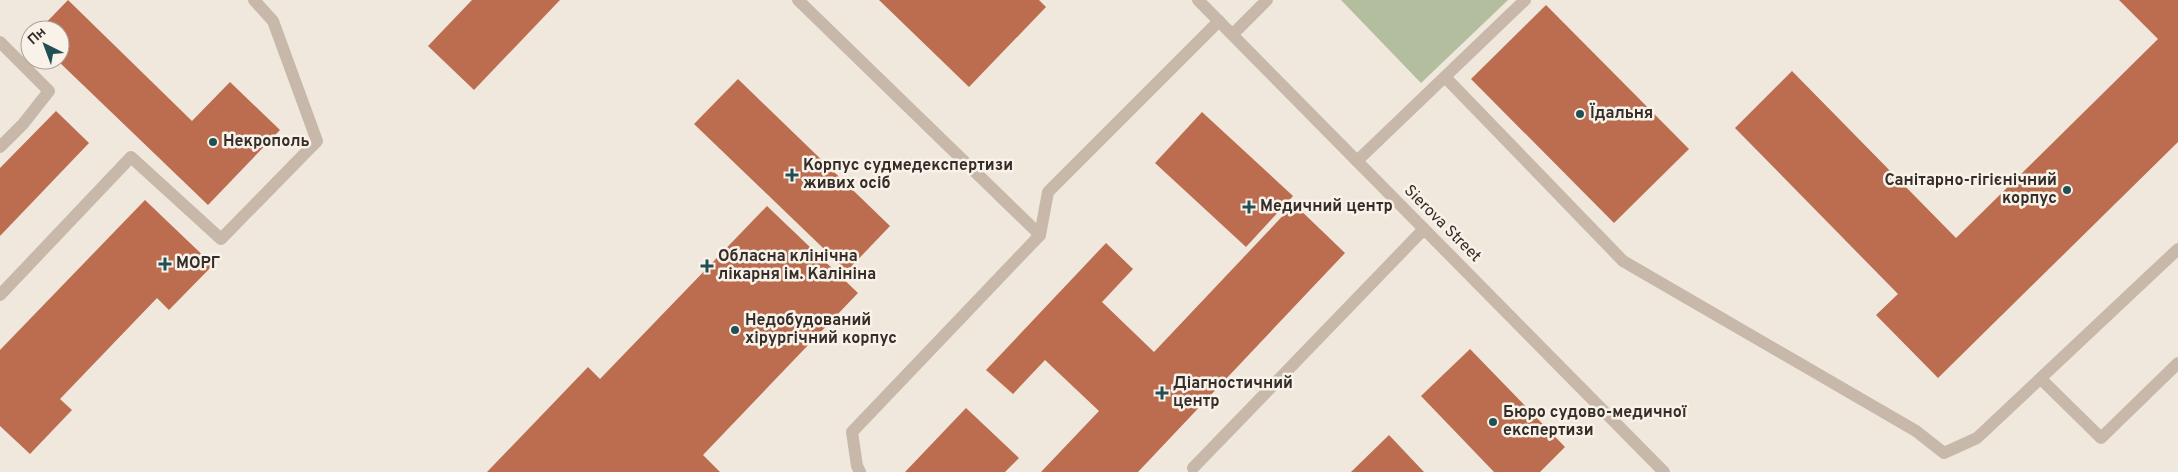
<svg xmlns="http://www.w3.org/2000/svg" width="2178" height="472" font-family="Overpass,sans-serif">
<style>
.green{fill:#b2be9e}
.building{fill:#bc6d4f}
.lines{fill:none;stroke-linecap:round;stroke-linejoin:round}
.minor{stroke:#c7b8aa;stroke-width:12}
.poi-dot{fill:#224f53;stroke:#f8f2e9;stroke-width:2}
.labels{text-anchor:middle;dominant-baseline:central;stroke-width:5;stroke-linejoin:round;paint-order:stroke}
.poi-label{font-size:16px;font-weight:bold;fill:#352d29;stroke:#f8f2e9;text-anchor:start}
.street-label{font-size:16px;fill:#352d29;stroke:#f8f2e9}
</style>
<rect width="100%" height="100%" fill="#f0e8dd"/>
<!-- green -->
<polygon class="green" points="1341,0 1508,0 1421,83"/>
<!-- building -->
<g class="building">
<polygon points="68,0 192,121 230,82 280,130 208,205 57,60 60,60 60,30 39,30"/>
<polygon points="472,0 560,0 474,90 428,46"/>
<polygon points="879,0 1039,0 1046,7 969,87"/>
<polygon points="2119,0 2178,0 2178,142 1938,378 1876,315 1898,294 1735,128 1792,71 1956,238 2158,39"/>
<polygon points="1546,5 1689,149 1614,223 1471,79"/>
<polygon points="738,79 890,226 847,271 694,124"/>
<polygon points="56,111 89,143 0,236 0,168"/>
<polygon points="1202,112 1293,196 1246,247 1155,163"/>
<polygon points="145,200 213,265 169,310 157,298 60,399 72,410 30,454 0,426 0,350"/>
<polygon points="1294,204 1345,253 1138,472 1041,472 1099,411 1045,360 1013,394 986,370 1106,243 1133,269 1102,302 1154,352"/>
<polygon points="767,206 858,293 703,455 720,472 487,472 588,367 600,379"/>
<polygon points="1470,349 1565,447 1540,472 1494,472 1421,396"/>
<polygon points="966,408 1019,458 1005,472 905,472"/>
<polygon points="1389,435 1424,472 1351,472"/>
</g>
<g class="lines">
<!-- minor -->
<g class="minor">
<polyline points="798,0 1040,235"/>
<polyline points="1198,0 1664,472"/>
<polyline points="1233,34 1267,0"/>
<polyline points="0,42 49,91 23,124 0,147"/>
<polyline points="1445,77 1623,261 1916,431 1944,453 1977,438 2178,249"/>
<polyline points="1357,161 1525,0"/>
<polyline points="0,295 131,157 221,239 317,141 273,21 254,0"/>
<polyline points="2041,379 2101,438 2178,363"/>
<polyline points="1193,468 1424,229"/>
<polyline points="860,472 857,466 852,432 1040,235 1048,192 1219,21"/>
</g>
</g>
<!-- markers -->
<g class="poi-dot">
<circle cx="1580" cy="114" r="5"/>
<circle cx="213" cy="142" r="5"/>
<path d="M789.5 167.5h5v5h5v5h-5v5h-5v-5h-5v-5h5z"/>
<circle cx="2067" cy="190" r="5"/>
<path d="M1246.5 199.5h5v5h5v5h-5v5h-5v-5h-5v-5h5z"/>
<path d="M162.5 256.5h5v5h5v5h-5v5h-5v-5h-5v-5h5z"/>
<path d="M704.5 258.5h5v5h5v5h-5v5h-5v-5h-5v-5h5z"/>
<circle cx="735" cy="330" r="5"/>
<path d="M1159.5 385.5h5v5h5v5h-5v5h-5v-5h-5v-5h5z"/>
<circle cx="1493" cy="422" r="5"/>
</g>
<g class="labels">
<!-- poi labels -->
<g class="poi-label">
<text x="1590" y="114">Їдальня</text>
<text x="223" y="142">Некрополь</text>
<text x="803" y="166">Корпус судмедекспертизи<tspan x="803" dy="18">живих осіб</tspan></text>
<text x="2057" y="181" text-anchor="end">Санітарно-гігієнічний<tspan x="2057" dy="18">корпус</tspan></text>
<text x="1260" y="207">Медичний центр</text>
<text x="718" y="257">Обласна клінічна<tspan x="718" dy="18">лікарня ім. Калініна</tspan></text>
<text x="176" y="264">МОРГ</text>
<text x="745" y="321">Недобудований<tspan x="745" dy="18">хірургічний корпус</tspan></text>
<text x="1173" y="384">Діагностичний<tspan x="1173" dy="18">центр</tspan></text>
<text x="1503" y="413">Бюро судово-медичної<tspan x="1503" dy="18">експертизи</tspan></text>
</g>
<!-- street labels -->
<g class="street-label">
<text transform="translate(1442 224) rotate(45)">Sierova Street</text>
</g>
</g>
<!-- north arrow -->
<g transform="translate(45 45) rotate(318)"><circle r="24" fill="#f8f2e9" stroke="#aaa39c"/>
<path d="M0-4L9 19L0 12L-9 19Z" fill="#224f53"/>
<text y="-8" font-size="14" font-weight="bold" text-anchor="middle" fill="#352d29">Пн</text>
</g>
</svg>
